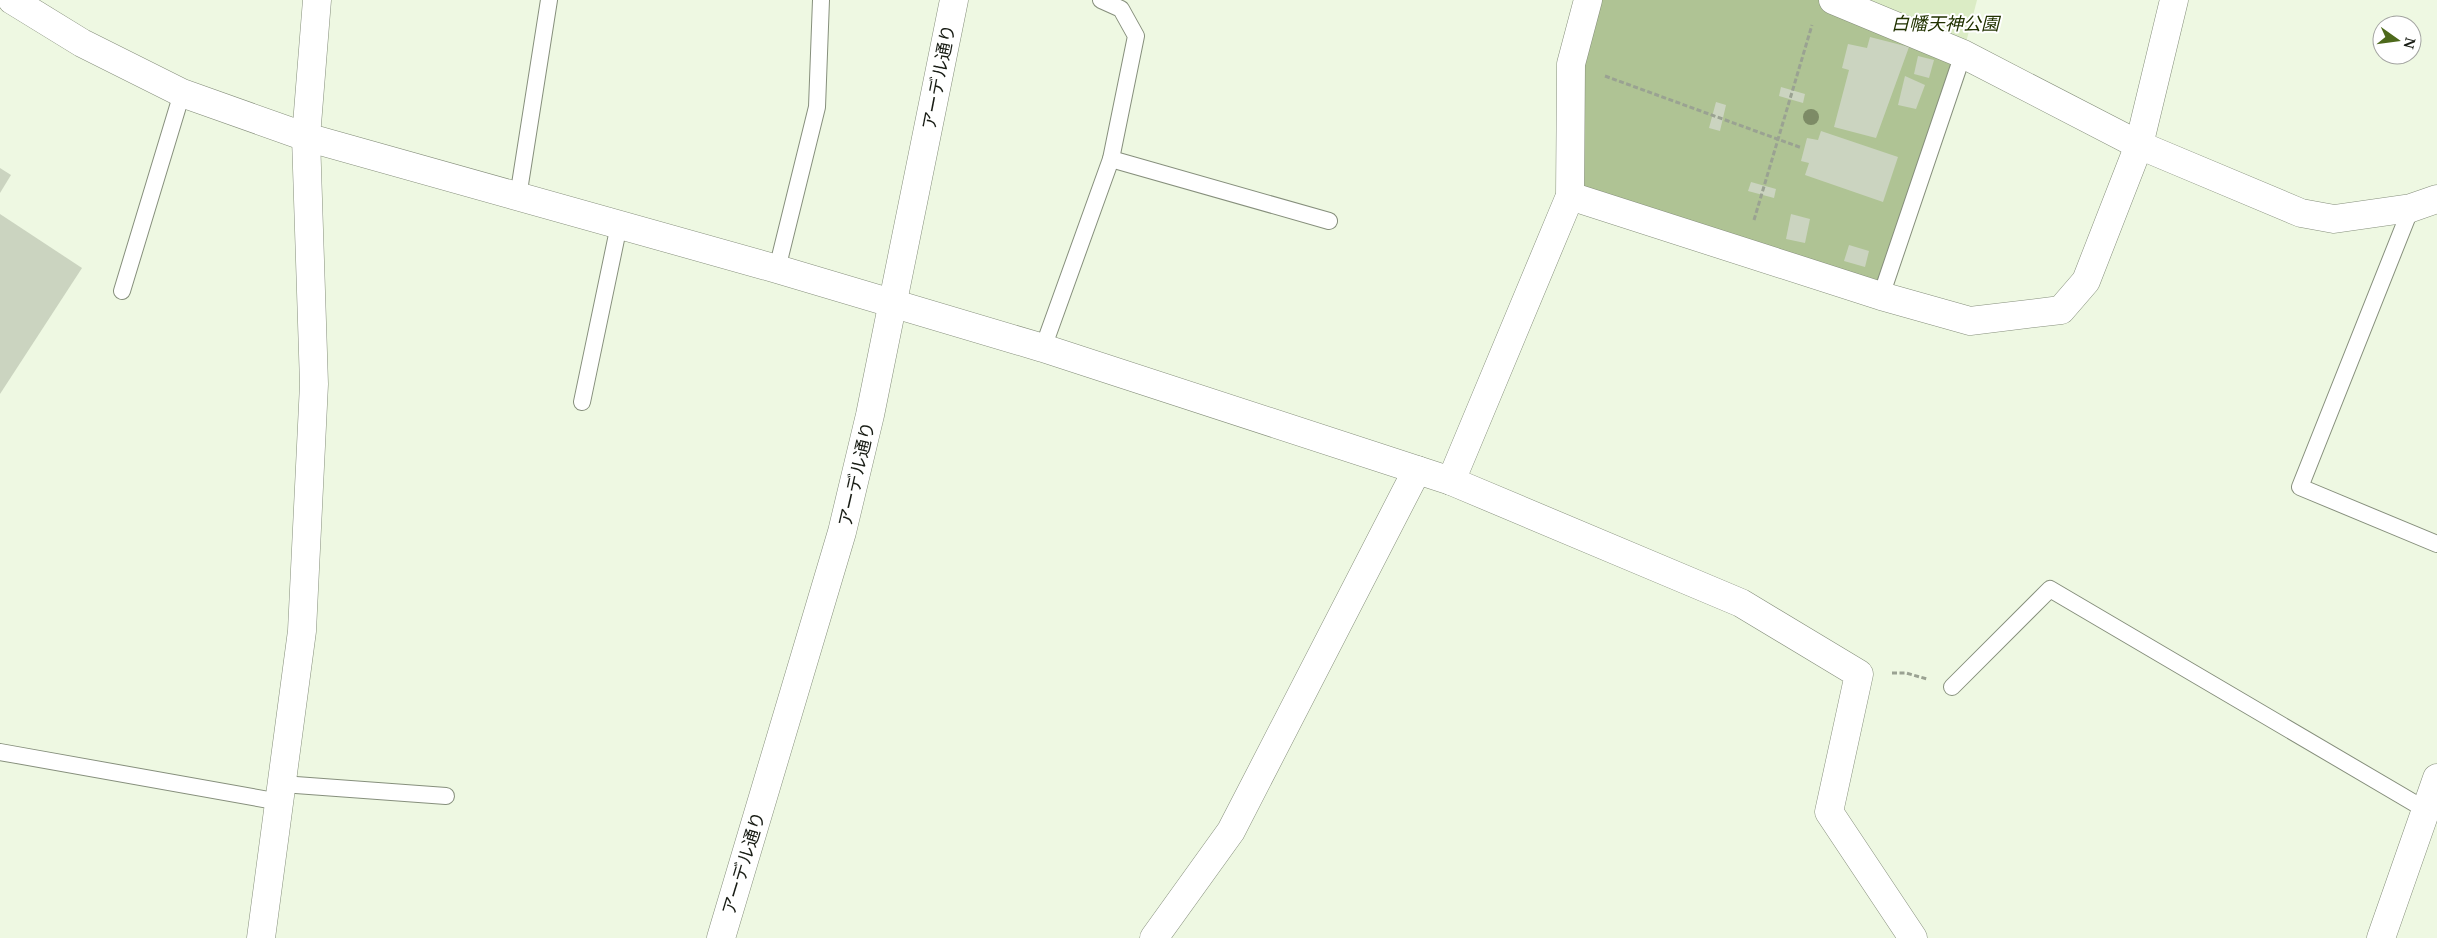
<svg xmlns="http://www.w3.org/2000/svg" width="2437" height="938" font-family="'Noto Serif','Noto Sans JP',serif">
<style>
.green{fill:#dbecc5}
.forest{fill:#afc394}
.building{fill:#cbd4c0}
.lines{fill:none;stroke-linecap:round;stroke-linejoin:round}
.lane-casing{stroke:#868f7c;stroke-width:18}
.street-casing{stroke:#868f7c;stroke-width:29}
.secondary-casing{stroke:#868f7c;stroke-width:29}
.path{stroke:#9aa292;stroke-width:3;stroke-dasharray:5 2.5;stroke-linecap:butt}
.lane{stroke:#fff;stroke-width:16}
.street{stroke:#fff;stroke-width:28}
.secondary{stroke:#fff;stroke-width:28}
.tree{fill:#7d8b66}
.labels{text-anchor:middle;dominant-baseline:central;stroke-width:4;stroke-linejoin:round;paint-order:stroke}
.park-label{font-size:18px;font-style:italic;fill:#213200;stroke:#fff}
.street-label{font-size:18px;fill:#181c14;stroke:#fff}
</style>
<rect width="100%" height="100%" fill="#eef8e2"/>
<!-- green -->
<polygon class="green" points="1833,0 1977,0 1963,54"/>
<!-- forest -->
<polygon class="forest" points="1588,0 1833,0 1963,54 1881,296 1570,196"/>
<!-- building -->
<g class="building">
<polygon points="1870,37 1909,47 1876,138 1834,127 1849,70 1842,68 1848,44 1867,48"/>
<polygon points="1918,56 1934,60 1929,78 1914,74"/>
<polygon points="1905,76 1925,85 1916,109 1898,105"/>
<polygon points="1781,87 1805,94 1803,103 1779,96"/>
<polygon points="1716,102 1726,105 1720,131 1709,128"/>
<polygon points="1821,131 1898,157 1883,202 1805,175 1809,163 1801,161 1807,138 1818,140"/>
<polygon points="0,168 11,175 0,193"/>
<polygon points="1751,182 1776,189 1774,198 1748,191"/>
<polygon points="0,214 82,268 0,394"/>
<polygon points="1791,214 1810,219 1805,243 1786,239"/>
<polygon points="1849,245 1869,251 1865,267 1844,261"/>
</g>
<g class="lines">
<defs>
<g id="lane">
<polyline points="1111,159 1329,221"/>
<polyline points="518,197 549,0"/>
<polyline points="2411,208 2300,487 2437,544"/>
<polyline points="777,269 817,107 821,0"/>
<polyline points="122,291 182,93"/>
<polyline points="1881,296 1963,54"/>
<polyline points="1043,348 1111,159 1136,36 1121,9 1101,0"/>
<polyline points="582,402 619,225"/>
<polyline points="1952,687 2050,589 2426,810"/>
<polyline points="0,752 280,802"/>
<polyline points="282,784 446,796"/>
</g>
<g id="street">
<polyline points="12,0 82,43 182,93 306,137 777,269 1043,348 1451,481 1741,603 1859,674 1829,812 1913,938"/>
<polyline points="1833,0 1963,54 2139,145 2301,213 2334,219 2411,208 2437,199"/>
<polyline points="1570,196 1881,296 1970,321 2061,310 2086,281 2139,145 2174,0"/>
<polyline points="1451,481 1570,196 1571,64 1588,0"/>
<polyline points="261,938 302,631 314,384 306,137 317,0"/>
<polyline points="1154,938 1231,831 1417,470"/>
</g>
<g id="secondary">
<polyline points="721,938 842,532 870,415 954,0"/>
<polyline points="2381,938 2437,778"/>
</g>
</defs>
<!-- lane casing -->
<use href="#lane" class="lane-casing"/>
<!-- street casing -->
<use href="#street" class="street-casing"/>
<!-- secondary casing -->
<use href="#secondary" class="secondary-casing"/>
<!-- path -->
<g class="path">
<polyline points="1605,76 1802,148"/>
<polyline points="1754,220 1812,25"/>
<polyline points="1892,673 1906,673 1927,679"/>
</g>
<!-- lane -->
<use href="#lane" class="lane"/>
<!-- street -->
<use href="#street" class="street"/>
<!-- secondary -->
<use href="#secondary" class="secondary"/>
</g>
<!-- trees -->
<circle class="tree" cx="1811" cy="117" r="8"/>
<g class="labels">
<!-- park labels -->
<g class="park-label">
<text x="1945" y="23">白幡天神公園</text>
</g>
<!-- street labels -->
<g class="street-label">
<text transform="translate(938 77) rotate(-79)">アーデル通り</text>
<text transform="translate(856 474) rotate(-77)">アーデル通り</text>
<text transform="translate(743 863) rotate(-73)">アーデル通り</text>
</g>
</g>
<!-- north arrow -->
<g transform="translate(2397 40) rotate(104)"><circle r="24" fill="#ffffff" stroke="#a3a4a1"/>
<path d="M0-4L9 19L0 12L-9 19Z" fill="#4d691b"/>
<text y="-8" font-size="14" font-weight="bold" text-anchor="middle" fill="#181c14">N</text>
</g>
</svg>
